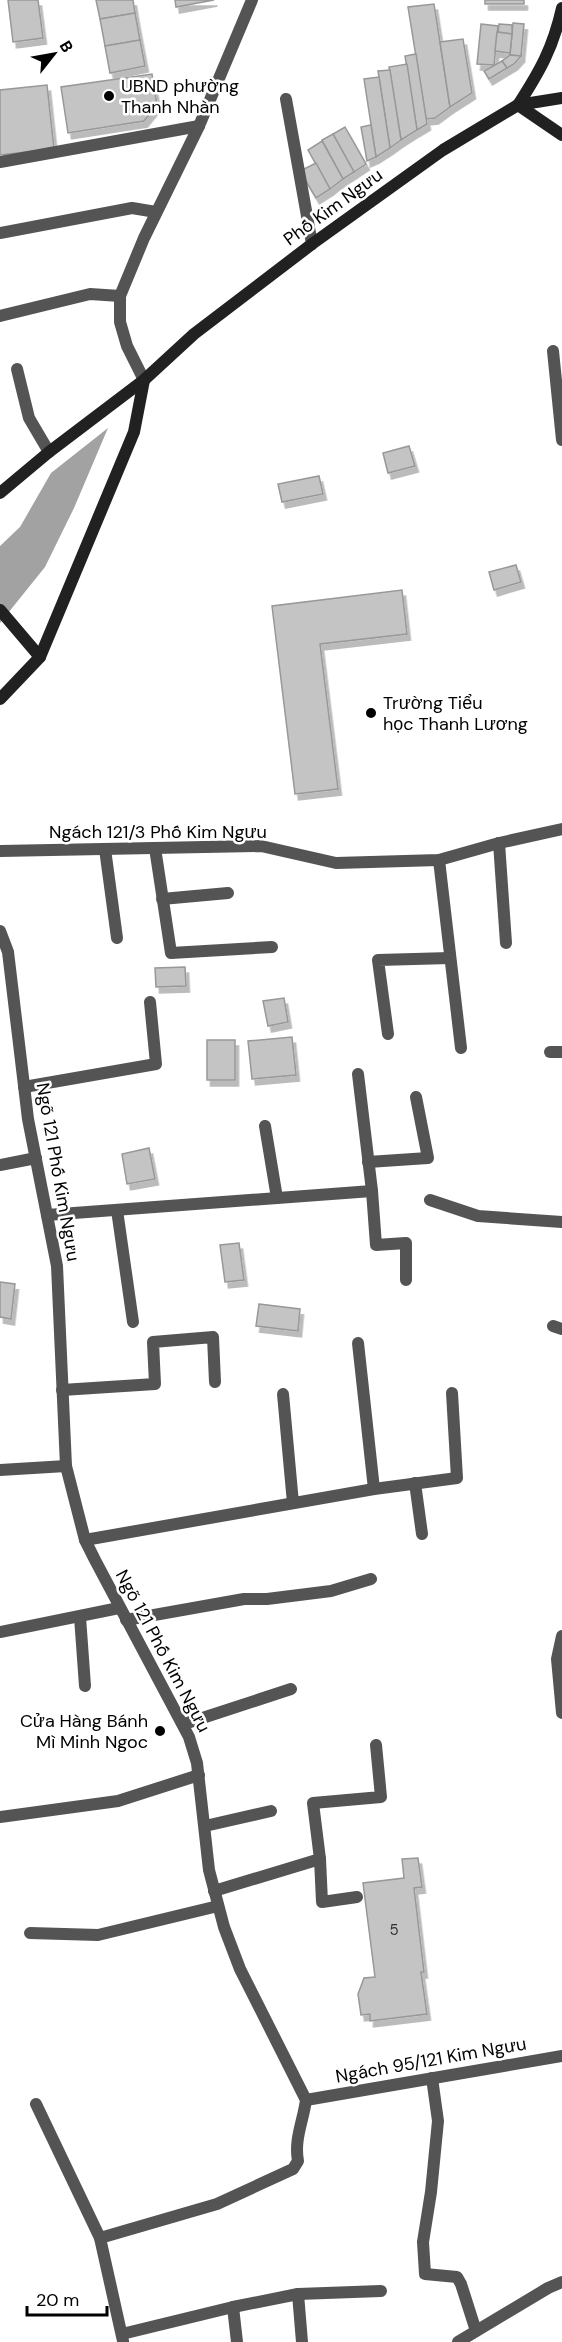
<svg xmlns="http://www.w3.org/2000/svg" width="562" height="2342" font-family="'DM Sans',sans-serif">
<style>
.water{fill:#a2a2a2}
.building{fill:#c4c4c4;stroke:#989898;stroke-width:1.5;filter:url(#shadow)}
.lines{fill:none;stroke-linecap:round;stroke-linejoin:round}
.service{stroke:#545454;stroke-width:12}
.minor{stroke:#545454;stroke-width:12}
.secondary{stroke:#212121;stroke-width:12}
.poi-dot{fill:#000;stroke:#fff;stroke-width:2}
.labels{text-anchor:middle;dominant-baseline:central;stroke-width:5;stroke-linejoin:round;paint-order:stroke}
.number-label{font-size:15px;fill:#313131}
.poi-label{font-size:18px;fill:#000;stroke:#fff;text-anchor:start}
.street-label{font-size:18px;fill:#000;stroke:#fff}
</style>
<defs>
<filter id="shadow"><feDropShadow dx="3.5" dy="6" stdDeviation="0" flood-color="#0004"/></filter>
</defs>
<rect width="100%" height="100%" fill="#fff"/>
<!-- water -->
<polygon class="water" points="108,428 74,508 45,567 0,623 0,546 20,527 51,473"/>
<!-- building -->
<g class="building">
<polygon points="8,0 38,0 43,38 13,42"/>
<polygon points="96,0 133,0 135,13 100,19"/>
<polygon points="175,0 214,0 176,7"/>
<rect x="485" y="0" width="39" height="4"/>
<polygon points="434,4 450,107 435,118 426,119 408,7"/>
<polygon points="135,13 140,40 105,46 100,19"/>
<polygon points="513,23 524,24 521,56 510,55"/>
<polygon points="481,24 498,26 494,65 477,64"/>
<polygon points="499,24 512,25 512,34 498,32"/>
<polygon points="497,32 512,34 510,53 495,51"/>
<polygon points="463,39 472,93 450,107 440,42"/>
<polygon points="140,40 145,66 110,73 105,46"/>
<polygon points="416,54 427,124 417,130 405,56"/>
<polygon points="510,55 521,56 514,64 507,68 502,61"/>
<polygon points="502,61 507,68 489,79 484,71"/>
<polygon points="407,64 417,130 401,140 389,67"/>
<polygon points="390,70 401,140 390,148 378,71"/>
<polygon points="152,74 157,105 144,121 68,133 61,87"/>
<polygon points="379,77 390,148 376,157 364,79"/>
<polygon points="47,85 54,149 0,155 0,90"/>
<polygon points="371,125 376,157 367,161 361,127"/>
<polygon points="345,127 366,164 354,172 333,134"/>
<polygon points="333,134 354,172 343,179 322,140"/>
<polygon points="322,141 343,179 330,189 308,150"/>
<polygon points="316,163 330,189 316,198 300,171"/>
<polygon points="409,446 415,466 388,473 383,453"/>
<polygon points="319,476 323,494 282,502 278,484"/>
<polygon points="516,565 521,582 494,590 489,572"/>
<polygon points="402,590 407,634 320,644 338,789 295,794 272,606"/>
<polygon points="185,967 186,986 156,987 155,968"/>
<polygon points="284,998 288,1022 268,1026 263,1001"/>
<polygon points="292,1037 296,1075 252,1079 248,1041"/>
<rect x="207" y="1040" width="28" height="40"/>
<polygon points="149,1148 155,1179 127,1184 122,1154"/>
<polygon points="239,1243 244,1280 225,1282 220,1245"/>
<polygon points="0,1282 15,1284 11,1319 0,1317"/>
<polygon points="259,1304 300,1309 298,1331 256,1326"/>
<polygon points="418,1858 422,1887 414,1888 424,1972 421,1972 427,2014 370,2021 370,2014 361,2015 358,1994 364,1978 375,1977 363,1883 404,1878 402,1859"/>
</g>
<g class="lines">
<!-- service -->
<g class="service">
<polyline points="286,99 312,244"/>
<polyline points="0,162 199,126"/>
<polyline points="0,233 132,208 156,212"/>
<polyline points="0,316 90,294 120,296"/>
<polyline points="553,351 562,440"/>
<polyline points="17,369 29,418 49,452"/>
<polyline points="499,843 506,943"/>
<polyline points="155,848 171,953 272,947"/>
<polyline points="105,849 117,938"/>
<polyline points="0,851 261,846 336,863 439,860 499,843 562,829"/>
<polyline points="439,860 461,1048"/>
<polyline points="162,899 228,893"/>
<path d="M0,931l8,21 20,167 29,147 9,200 19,74 10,20 94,177 8,26 12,107 15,57 16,42 66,131c-3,22 -12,39 -8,61l-5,8 -76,35 -117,34"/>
<polyline points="388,1034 378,960 450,958"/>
<polyline points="550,1052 562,1052"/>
<polyline points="24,1087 156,1064 150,1002"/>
<polyline points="265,1126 277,1198"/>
<polyline points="368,1162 428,1158 416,1097"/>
<polyline points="0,1165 36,1158"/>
<polyline points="372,1191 376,1245 406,1243 406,1280"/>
<polyline points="430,1200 478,1216 562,1222"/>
<polyline points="117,1210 133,1322"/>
<polyline points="47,1215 372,1191 358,1074"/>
<polyline points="553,1326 562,1329"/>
<polyline points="358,1343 374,1489"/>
<polyline points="62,1390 155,1384 153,1342 213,1337 215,1382"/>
<polyline points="283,1394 293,1503"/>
<polyline points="0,1470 66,1466"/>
<polyline points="415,1483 422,1534"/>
<polyline points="85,1540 374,1489 457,1478 452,1393"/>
<polyline points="80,1617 85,1686"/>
<polyline points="126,1620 244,1599 267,1599 331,1591 371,1579"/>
<polyline points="0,1632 119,1608"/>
<polyline points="562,1636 557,1659 562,1713"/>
<polyline points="184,1724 291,1689"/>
<polyline points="0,1817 118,1801 199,1775"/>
<polyline points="205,1826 271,1811"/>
<polyline points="320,1859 313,1803 381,1797 376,1745"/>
<polyline points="214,1891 320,1859 322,1902 357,1897"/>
<polyline points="30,1933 98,1935 218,1906"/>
<polyline points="432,2078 438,2121 431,2192 423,2242 425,2274 457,2277 461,2284 476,2331"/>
<polyline points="306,2100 562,2056"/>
<polyline points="36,2104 100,2238 123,2341"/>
<polyline points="298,2294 302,2342"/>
<polyline points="233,2307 237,2342"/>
<polyline points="122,2334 233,2307 298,2294 381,2291"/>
<polyline points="458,2342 548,2288 562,2282"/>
</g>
<!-- minor -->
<polyline class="minor" points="144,380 127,346 120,322 120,296 144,238 199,126 252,0"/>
<!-- secondary -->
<g class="secondary">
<path d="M562,8c-9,40 -22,63 -44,97l44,30"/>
<polyline points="0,493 49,452 144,380 194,334 312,244 443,150 518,105 562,98"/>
<polyline points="0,610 40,657"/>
<polyline points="0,699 40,657 134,432 144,380"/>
</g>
</g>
<!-- markers -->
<g class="poi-dot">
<circle cx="109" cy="96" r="6"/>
<circle cx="371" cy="713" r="6"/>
<circle cx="160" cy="1731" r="6"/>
</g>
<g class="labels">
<!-- number labels -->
<g class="number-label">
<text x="394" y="1930">5</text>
</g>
<!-- poi labels -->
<g class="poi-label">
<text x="121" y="86">UBND phường<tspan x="121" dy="21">Thanh Nhàn</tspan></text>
<text x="383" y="703">Trường Tiểu<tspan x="383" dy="21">học Thanh Lương</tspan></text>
<text x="148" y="1721" text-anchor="end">Cửa Hàng Bánh<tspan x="148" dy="21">Mì Minh Ngoc</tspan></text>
</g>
<!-- street labels -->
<g class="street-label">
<text transform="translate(333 207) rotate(-36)">Phố Kim Ngưu</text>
<text x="158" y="832">Ngách 121/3 Phố Kim Ngưu</text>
<text transform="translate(58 1172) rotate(80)">Ngõ 121 Phố Kim Ngưu</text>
<text transform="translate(163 1651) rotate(62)">Ngõ 121 Phố Kim Ngưu</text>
<text transform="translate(431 2060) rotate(-10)">Ngách 95/121 Kim Ngưu</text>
</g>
</g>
<!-- north arrow -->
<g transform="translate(54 54) rotate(59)" stroke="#ffffff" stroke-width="4.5" paint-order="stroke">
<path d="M0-4.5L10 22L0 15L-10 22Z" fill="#000000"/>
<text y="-9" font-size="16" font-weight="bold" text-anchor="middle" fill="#000000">B</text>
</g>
<!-- scale -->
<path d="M27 2306v9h80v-9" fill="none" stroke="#000000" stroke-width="3"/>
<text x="36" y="2306" font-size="18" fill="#000000" stroke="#ffffff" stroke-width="4.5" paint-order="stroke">20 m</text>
</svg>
